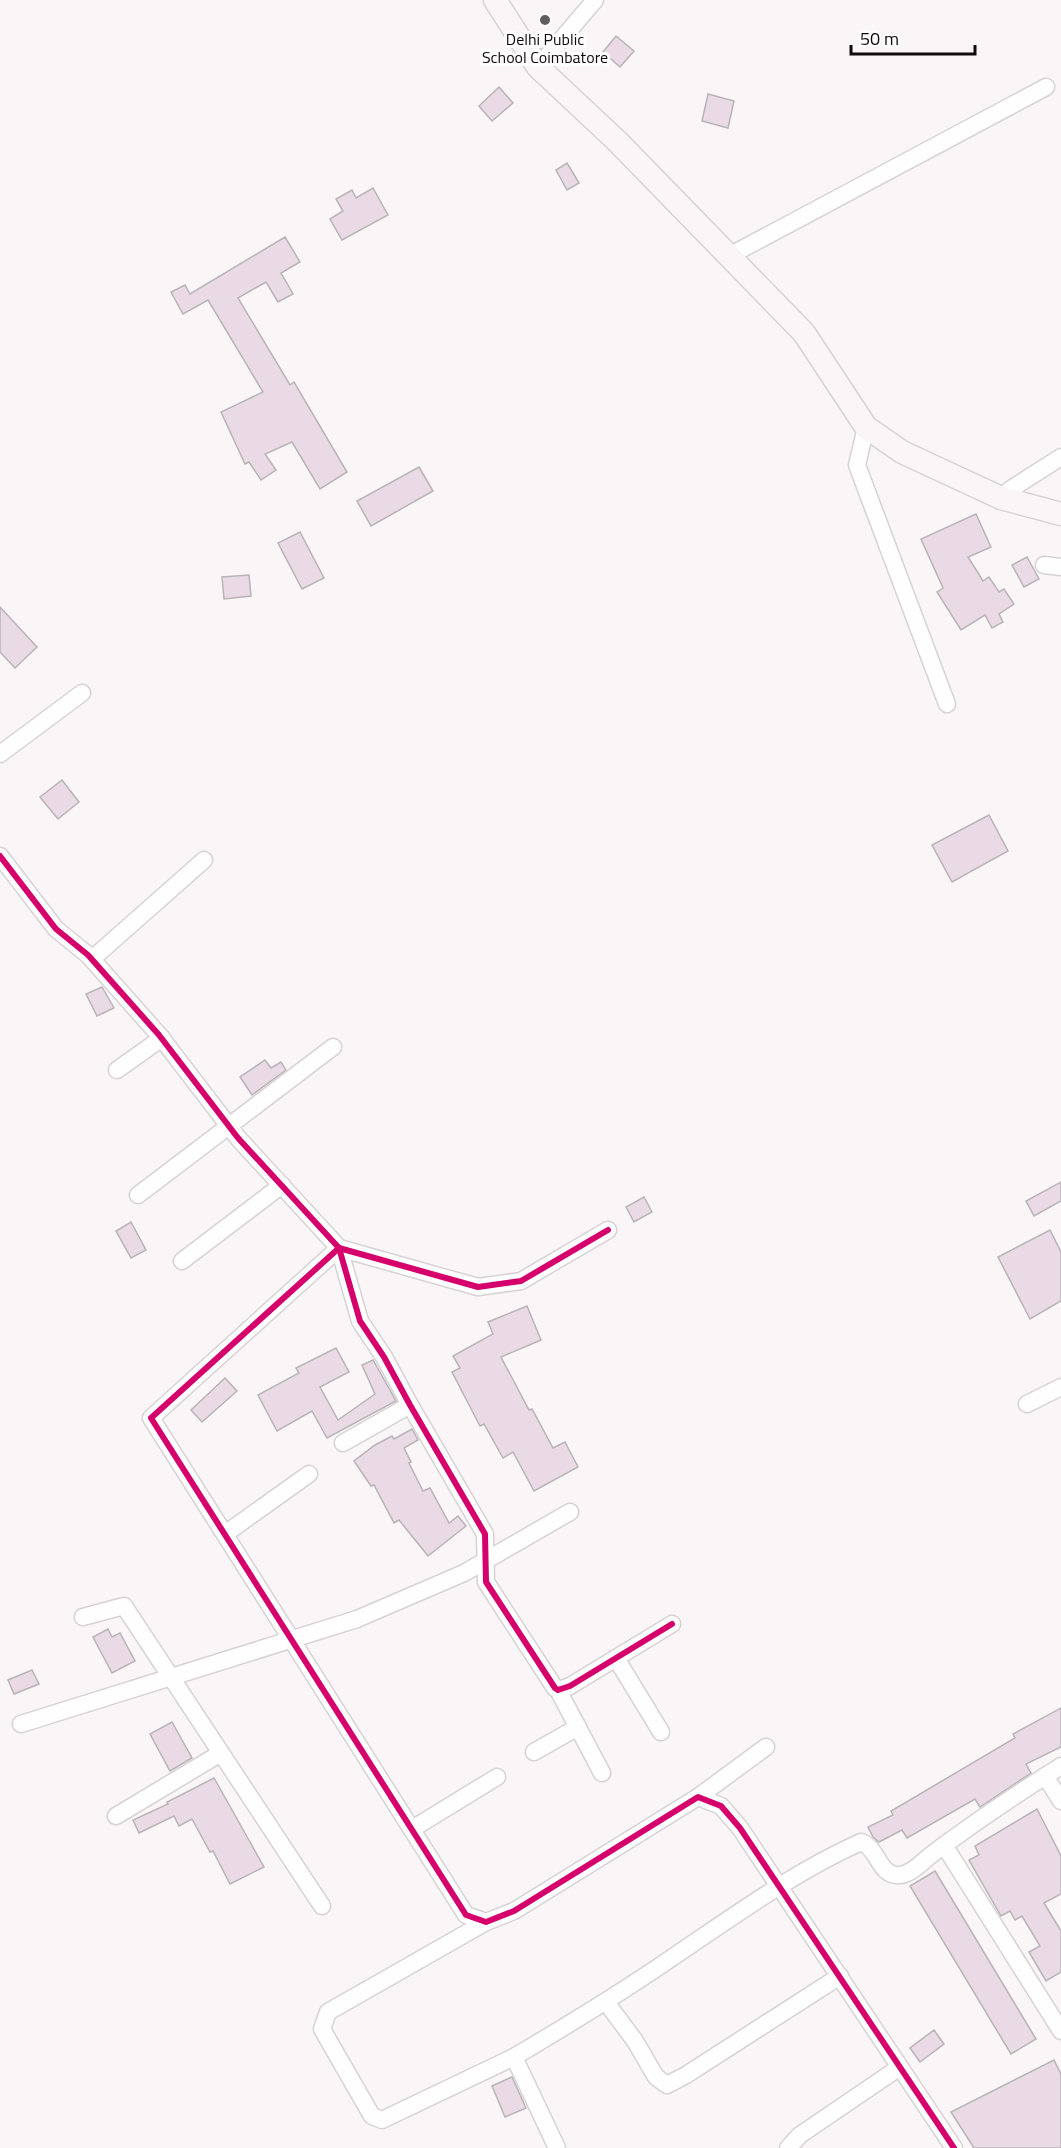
<svg xmlns="http://www.w3.org/2000/svg" width="1061" height="2148" font-family="'Titillium Web',sans-serif">
<style>
.building{fill:#e9dae6;stroke:#b8b4b6;stroke-width:1.5}
.lines{fill:none;stroke-linecap:round;stroke-linejoin:round}
.street-casing{stroke:#d7d2d4;stroke-width:19}
.secondary-casing{stroke:#d7d2d4;stroke-width:25}
.street{stroke:#fefefe;stroke-width:16}
.secondary{stroke:#faf5f6;stroke-width:22}
.cycleway-casing{stroke:#fff;stroke-width:10}
.cycleway{stroke:#d6006c;stroke-width:6}
.poi-dot{fill:#615c5e;stroke:#fff;stroke-width:2}
.labels{text-anchor:middle;dominant-baseline:central;stroke-width:6;stroke-linejoin:round;paint-order:stroke}
.poi-label{font-size:16px;fill:#0f0a0c;stroke:#fff}
</style>
<rect width="100%" height="100%" fill="#faf5f7"/>
<!-- building -->
<g class="building">
<polygon points="616,36 634,51 620,67 603,52"/>
<polygon points="499,87 513,103 492,121 479,106"/>
<polygon points="708,94 734,101 728,128 702,121"/>
<polygon points="567,163 579,183 567,190 556,170"/>
<polygon points="373,188 388,215 342,240 330,219 343,211 336,199 352,190 356,198"/>
<polygon points="285,237 300,262 281,273 293,294 278,302 266,282 238,298 290,385 294,382 347,472 320,489 292,442 265,454 276,470 261,480 249,462 245,464 221,412 263,392 208,300 183,314 171,292 185,285 190,294"/>
<polygon points="419,467 433,491 371,526 357,501"/>
<polygon points="976,514 991,547 968,557 983,581 989,577 999,592 1004,589 1014,604 999,614 1003,622 992,628 985,615 961,630 937,592 943,588 921,539"/>
<polygon points="300,532 324,578 302,589 278,543"/>
<polygon points="1027,557 1039,579 1024,587 1012,565"/>
<polygon points="249,575 251,596 224,599 222,577"/>
<polygon points="0,607 37,647 15,668 0,652"/>
<polygon points="62,780 79,802 58,819 40,797"/>
<polygon points="989,815 1008,851 952,882 932,845"/>
<polygon points="102,987 114,1008 97,1016 86,994"/>
<polygon points="265,1060 271,1068 281,1062 286,1070 252,1095 240,1077"/>
<polygon points="1061,1182 1061,1201 1034,1216 1026,1201"/>
<polygon points="644,1197 652,1212 634,1222 626,1207"/>
<polygon points="131,1222 146,1250 131,1258 116,1231"/>
<polygon points="1050,1230 1061,1252 1061,1301 1030,1319 998,1257"/>
<polygon points="527,1306 541,1340 501,1357 529,1410 532,1409 553,1448 565,1442 578,1467 534,1491 513,1452 503,1458 484,1424 480,1426 452,1372 460,1368 453,1356 493,1334 488,1322"/>
<polygon points="336,1348 349,1372 320,1387 338,1420 375,1394 362,1365 373,1360 396,1401 327,1438 312,1411 277,1431 258,1395 299,1373 296,1368"/>
<polygon points="225,1378 237,1391 202,1422 191,1410"/>
<polygon points="412,1429 418,1440 404,1448 411,1462 409,1463 423,1491 430,1488 449,1523 458,1516 466,1526 428,1556 399,1520 394,1523 374,1485 371,1486 354,1461 375,1445 392,1436 394,1439"/>
<polygon points="108,1629 112,1637 120,1633 135,1661 112,1673 93,1637"/>
<polygon points="32,1670 39,1684 14,1694 8,1680"/>
<polygon points="1061,1708 1061,1747 1026,1764 1031,1773 980,1807 975,1799 907,1838 902,1830 879,1842 873,1837 868,1827 893,1815 891,1811 1015,1738 1013,1734"/>
<polygon points="172,1722 192,1758 170,1771 150,1734"/>
<polygon points="214,1778 264,1867 230,1884 213,1851 210,1852 192,1819 179,1826 174,1816 139,1833 133,1820 168,1804 167,1802"/>
<polygon points="1037,1809 1061,1856 1061,1894 1044,1903 1061,1931 1061,1972 1046,1981 1029,1952 1040,1946 1022,1916 1015,1920 1010,1911 1001,1916 969,1860 979,1855 975,1846"/>
<polygon points="935,1871 1036,2039 1011,2054 910,1886"/>
<polygon points="934,2030 944,2044 920,2062 910,2048"/>
<polygon points="1054,2060 1061,2074 1061,2148 974,2148 951,2112"/>
<polygon points="512,2077 526,2108 505,2117 492,2086"/>
</g>
<g class="lines">
<defs>
<g id="street">
<polyline points="538,67 595,0"/>
<polyline points="729,256 1046,87"/>
<polyline points="866,427 857,465 947,704"/>
<polyline points="1001,498 1011,489 1061,457"/>
<polyline points="1044,565 1061,567"/>
<polyline points="0,754 82,693"/>
<polyline points="0,856 56,929 88,955 159,1035 238,1138 339,1248 360,1321 384,1357 410,1405 485,1534 486,1582 555,1688 558,1690 570,1686 672,1624"/>
<polyline points="92,959 204,860"/>
<polyline points="117,1070 162,1038"/>
<polyline points="138,1195 333,1047"/>
<polyline points="608,1230 521,1281 478,1287 339,1248 151,1418 466,1915 486,1922 514,1911 698,1797 721,1806 740,1828 954,2148"/>
<polyline points="182,1261 282,1185"/>
<polyline points="1027,1404 1061,1387"/>
<polyline points="343,1443 410,1405"/>
<polyline points="225,1534 309,1474"/>
<polyline points="83,1617 124,1606 322,1906"/>
<polyline points="616,1658 661,1732"/>
<polyline points="558,1690 602,1773"/>
<polyline points="21,1724 357,1619 464,1573 570,1512"/>
<polyline points="534,1752 578,1727"/>
<polyline points="1045,1776 1061,1801"/>
<polyline points="698,1797 766,1747"/>
<polyline points="116,1816 221,1753"/>
<polyline points="412,1829 497,1777"/>
<polyline points="944,1845 1061,2031"/>
<polyline points="486,1922 328,2012 322,2029 372,2116 382,2120 514,2057"/>
<polyline points="606,2002 635,2041 656,2077 667,2085 686,2075 840,1976"/>
<path d="M557,2148l-43,-91c54,-32 107,-64 159,-100 61,-41 121,-85 188,-115 16,5 18,32 35,33 13,2 26,-13 35,-20 42,-32 86,-61 130,-89"/>
<polyline points="788,2148 800,2135 900,2067"/>
</g>
<polyline id="secondary" points="495,0 538,67 617,141 804,333 866,427 902,452 1001,498 1061,514"/>
</defs>
<!-- street casing -->
<use href="#street" class="street-casing"/>
<!-- secondary casing -->
<use href="#secondary" class="secondary-casing"/>
<!-- street -->
<use href="#street" class="street"/>
<!-- secondary -->
<use href="#secondary" class="secondary"/>
<defs>
<g id="cycleway">
<polyline points="0,856 56,929 88,955 159,1035 238,1138 339,1248 360,1321 384,1357 410,1405 485,1534 486,1582 555,1688 558,1690 570,1686 672,1624"/>
<polyline points="608,1230 521,1281 478,1287 339,1248 151,1418 466,1915 486,1922 514,1911 698,1797 721,1806 740,1828 954,2148"/>
</g>
</defs>
<!-- cycleway casing -->
<use href="#cycleway" class="cycleway-casing"/>
<!-- cycleway -->
<use href="#cycleway" class="cycleway"/>
</g>
<!-- markers -->
<circle class="poi-dot" cx="545" cy="20" r="6"/>
<g class="labels">
<!-- poi labels -->
<g class="poi-label">
<text x="545" y="39">Delhi Public<tspan x="545" dy="18">School Coimbatore</tspan></text>
</g>
</g>
<!-- scale -->
<path d="M851 45v9h124v-9" fill="none" stroke="#0f0a0c" stroke-width="3"/>
<text x="860" y="45" font-size="18" fill="#0f0a0c" stroke="#ffffff" stroke-width="4.5" paint-order="stroke">50 m</text>
</svg>
